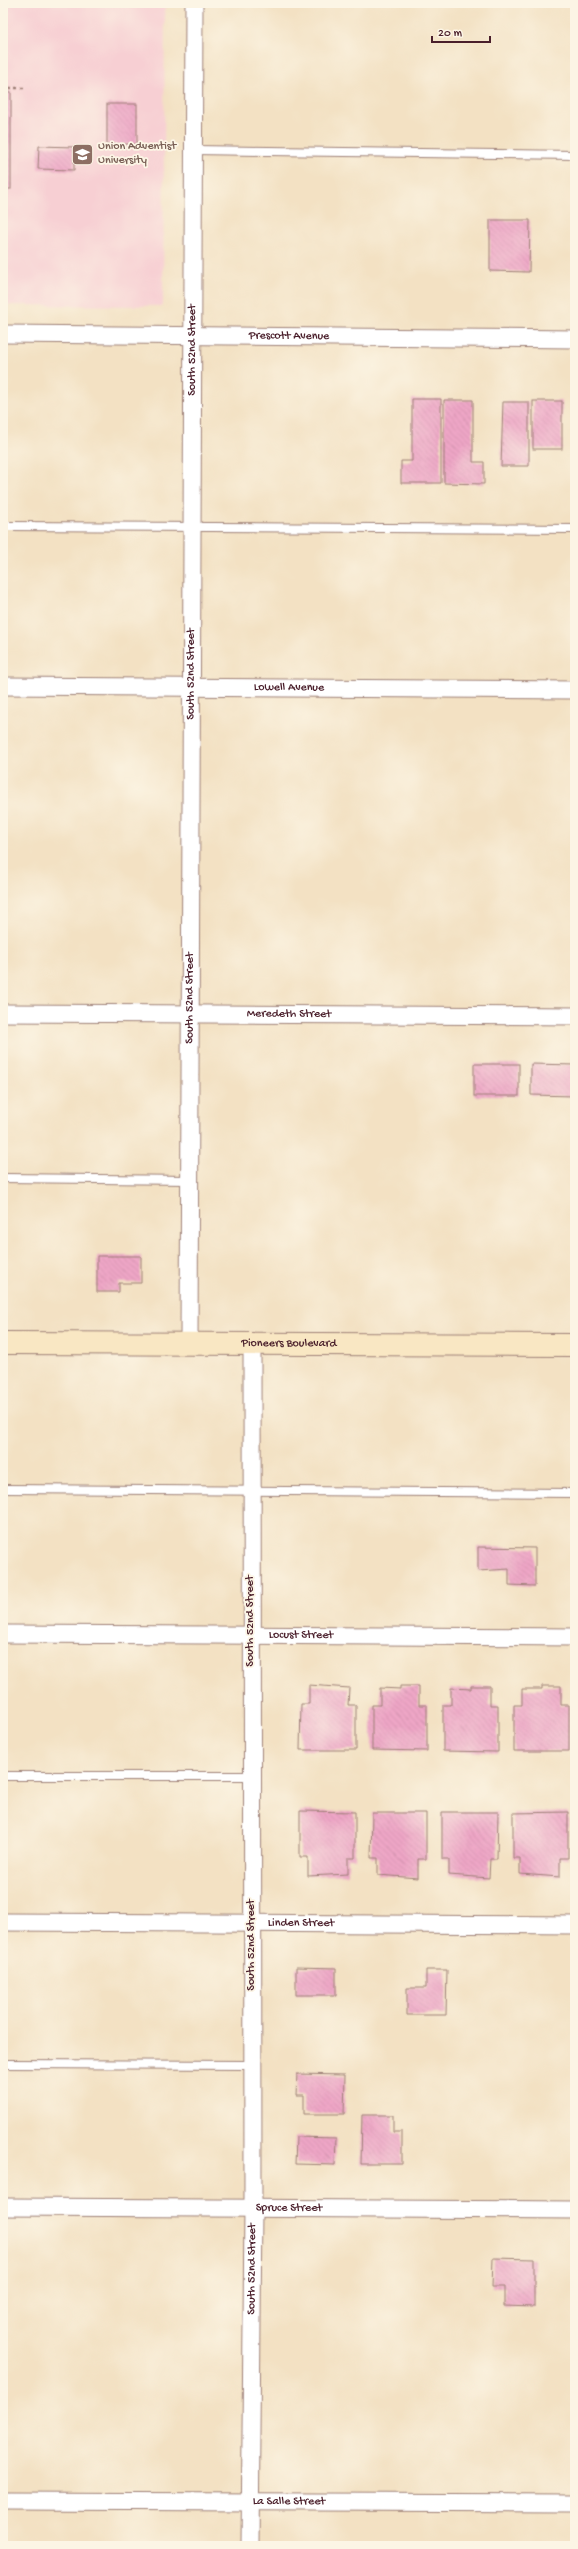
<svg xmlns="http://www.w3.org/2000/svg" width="578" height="2549" font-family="'Gochi Hand',sans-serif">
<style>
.built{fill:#f7cfd3}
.building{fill:url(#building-back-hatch)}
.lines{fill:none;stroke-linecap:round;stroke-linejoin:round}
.service-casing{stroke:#9e8077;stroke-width:10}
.minor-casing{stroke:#9e8077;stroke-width:19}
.secondary-casing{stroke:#9e8077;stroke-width:24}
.path{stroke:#9e8077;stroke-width:2.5;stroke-dasharray:3 3;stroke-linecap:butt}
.service{stroke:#fff;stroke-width:8}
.minor{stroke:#fff;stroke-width:17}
.secondary{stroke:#f9e7c3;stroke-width:22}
.labels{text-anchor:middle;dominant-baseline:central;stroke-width:3.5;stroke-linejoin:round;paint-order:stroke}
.education-label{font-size:12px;fill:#785e54;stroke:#fcf5e5;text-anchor:start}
.street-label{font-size:12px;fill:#4a1f2b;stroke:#fcf5e5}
</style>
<defs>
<pattern id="building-back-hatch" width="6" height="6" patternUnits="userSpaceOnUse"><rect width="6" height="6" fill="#eea6c6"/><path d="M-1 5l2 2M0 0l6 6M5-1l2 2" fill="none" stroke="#ce8eaa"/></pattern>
</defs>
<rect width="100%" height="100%" fill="#fcf5e5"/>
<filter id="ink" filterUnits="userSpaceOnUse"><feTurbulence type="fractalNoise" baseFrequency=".025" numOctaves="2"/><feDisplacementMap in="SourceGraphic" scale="8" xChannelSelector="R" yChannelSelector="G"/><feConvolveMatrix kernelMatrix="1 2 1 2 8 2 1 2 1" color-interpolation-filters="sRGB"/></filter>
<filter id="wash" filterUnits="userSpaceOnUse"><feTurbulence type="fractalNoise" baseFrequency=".012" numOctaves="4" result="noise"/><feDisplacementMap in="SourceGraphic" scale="16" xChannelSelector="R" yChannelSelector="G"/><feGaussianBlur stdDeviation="0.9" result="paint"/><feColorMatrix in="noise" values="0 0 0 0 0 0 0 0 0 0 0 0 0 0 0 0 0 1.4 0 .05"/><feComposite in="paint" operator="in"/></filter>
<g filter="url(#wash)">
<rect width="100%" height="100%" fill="#f3e1c3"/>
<!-- built -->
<polygon class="built" points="3,3 165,3 163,306 3,305"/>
<g id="blocks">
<!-- building -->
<g class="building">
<rect x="3" y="92" width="8" height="97"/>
<rect x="107" y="104" width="30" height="40"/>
<polygon points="39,146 74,147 74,170 38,169"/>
<polygon points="490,220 530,220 529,272 490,271"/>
<polygon points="412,399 441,399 441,483 401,483 401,461 412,461"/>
<polygon points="444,400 473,400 473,462 484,462 484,484 444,483"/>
<rect x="533" y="401" width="29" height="48"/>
<polygon points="503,402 529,402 529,466 501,466"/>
<rect x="474" y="1064" width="45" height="32"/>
<polygon points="531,1064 575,1065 575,1096 531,1095"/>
<polygon points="97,1256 141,1256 141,1283 119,1283 119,1292 97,1292"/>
<polygon points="478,1547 535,1548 535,1586 509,1585 509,1569 478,1571"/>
<polygon points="309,1685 349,1688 348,1705 356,1705 356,1750 300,1750 301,1704 309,1704"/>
<polygon points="400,1686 419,1686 419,1705 427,1705 427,1751 372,1750 372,1705 380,1705 380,1688 400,1689"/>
<polygon points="471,1686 490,1686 490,1705 498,1705 498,1752 443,1751 443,1705 451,1705 451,1688 471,1689"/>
<polygon points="542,1686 561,1686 561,1705 569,1705 569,1751 514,1751 514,1705 522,1705 522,1689 542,1689"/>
<polygon points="300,1811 355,1812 355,1858 348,1858 348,1874 308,1876 308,1857 300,1857"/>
<polygon points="442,1812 498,1812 497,1859 490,1859 489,1878 449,1875 449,1859 442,1859"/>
<polygon points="568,1812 568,1858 560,1858 560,1877 520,1874 520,1858 513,1858 513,1813"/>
<polygon points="372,1813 426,1813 426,1859 418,1859 418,1878 378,1875 378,1858 371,1858"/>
<polygon points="296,1967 336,1968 336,1995 296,1995"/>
<polygon points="426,1970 447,1970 446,2015 407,2015 407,1988 426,1988"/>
<polygon points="297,2074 345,2075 344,2114 304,2114 304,2095 296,2095"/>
<polygon points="362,2115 393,2115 393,2132 402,2132 402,2164 361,2164"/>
<polygon points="296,2137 336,2138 335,2165 295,2164"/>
<polygon points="493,2258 534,2259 534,2307 504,2306 504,2287 492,2287"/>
</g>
</g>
</g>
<g filter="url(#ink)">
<use href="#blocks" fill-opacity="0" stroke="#9e8077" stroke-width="1"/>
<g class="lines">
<defs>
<g id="service">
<polyline points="193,150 575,155"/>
<polyline points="3,526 575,529"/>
<polyline points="3,1178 190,1180"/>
<polyline points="3,1489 575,1493"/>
<polyline points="3,1776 252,1776"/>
<polyline points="3,2064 253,2065"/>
</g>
<g id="minor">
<path id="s1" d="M3,334l572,5"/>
<path id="s2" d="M3,686l572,4"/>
<path id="s3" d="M3,1013l572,3"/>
<path id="s4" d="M189,1344l5,-1341"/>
<path id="s5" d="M3,1634l572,3"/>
<path id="s6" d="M3,1922l572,3"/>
<path id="s7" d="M3,2207l572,3"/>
<path id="s8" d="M3,2501l572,2"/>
<path id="s9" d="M250,2546l3,-338 -1,-864"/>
</g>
<g id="secondary">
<path id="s10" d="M3,1343l572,2"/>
</g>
</defs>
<!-- service casing -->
<use href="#service" class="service-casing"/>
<!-- minor casing -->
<use href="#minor" class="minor-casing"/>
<!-- secondary casing -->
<use href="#secondary" class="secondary-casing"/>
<!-- path -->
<polyline class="path" points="3,88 27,88"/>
<!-- service -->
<use href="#service" class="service"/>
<!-- minor -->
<use href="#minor" class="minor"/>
<!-- secondary -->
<use href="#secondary" class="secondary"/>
</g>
</g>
<!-- icons -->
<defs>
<symbol id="university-square" viewBox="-11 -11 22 22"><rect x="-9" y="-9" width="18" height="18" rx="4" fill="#8d6e63" stroke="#fcf5e5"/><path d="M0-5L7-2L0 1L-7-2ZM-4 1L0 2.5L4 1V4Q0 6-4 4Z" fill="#fff"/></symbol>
</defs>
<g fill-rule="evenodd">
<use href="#university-square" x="70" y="142" width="25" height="25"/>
</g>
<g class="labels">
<!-- education labels -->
<g class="education-label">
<text x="98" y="147">Union Adventist<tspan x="98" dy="14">University</tspan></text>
</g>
<!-- street labels -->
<g class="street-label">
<text stroke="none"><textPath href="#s1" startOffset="286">Prescott Avenue</textPath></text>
<text stroke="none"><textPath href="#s4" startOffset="994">South 52nd Street</textPath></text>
<text stroke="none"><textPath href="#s4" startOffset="670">South 52nd Street</textPath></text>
<text stroke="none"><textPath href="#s2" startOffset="286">Lowell Avenue</textPath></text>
<text stroke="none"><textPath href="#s4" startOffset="346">South 52nd Street</textPath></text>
<text stroke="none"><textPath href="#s3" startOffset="286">Meredeth Street</textPath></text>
<text stroke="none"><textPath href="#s10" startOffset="286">Pioneers Boulevard</textPath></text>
<text transform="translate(251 1621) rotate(-90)">South 52nd Street</text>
<text stroke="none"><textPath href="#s5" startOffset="298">Locust Street</textPath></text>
<text stroke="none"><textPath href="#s6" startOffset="298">Linden Street</textPath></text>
<text transform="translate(252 1945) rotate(-90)">South 52nd Street</text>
<text stroke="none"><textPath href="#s7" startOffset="286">Spruce Street</textPath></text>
<text stroke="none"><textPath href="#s9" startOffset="277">South 52nd Street</textPath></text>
<text stroke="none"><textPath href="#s8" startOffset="286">La Salle Street</textPath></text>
</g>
</g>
<!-- margin -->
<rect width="578" height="2549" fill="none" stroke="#fcf5e5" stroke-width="16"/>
<!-- scale -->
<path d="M432 36v6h58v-6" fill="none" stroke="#4a1f2b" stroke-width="2"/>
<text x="438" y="36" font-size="12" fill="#4a1f2b" stroke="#fcf5e5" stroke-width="3" paint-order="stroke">20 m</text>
</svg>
